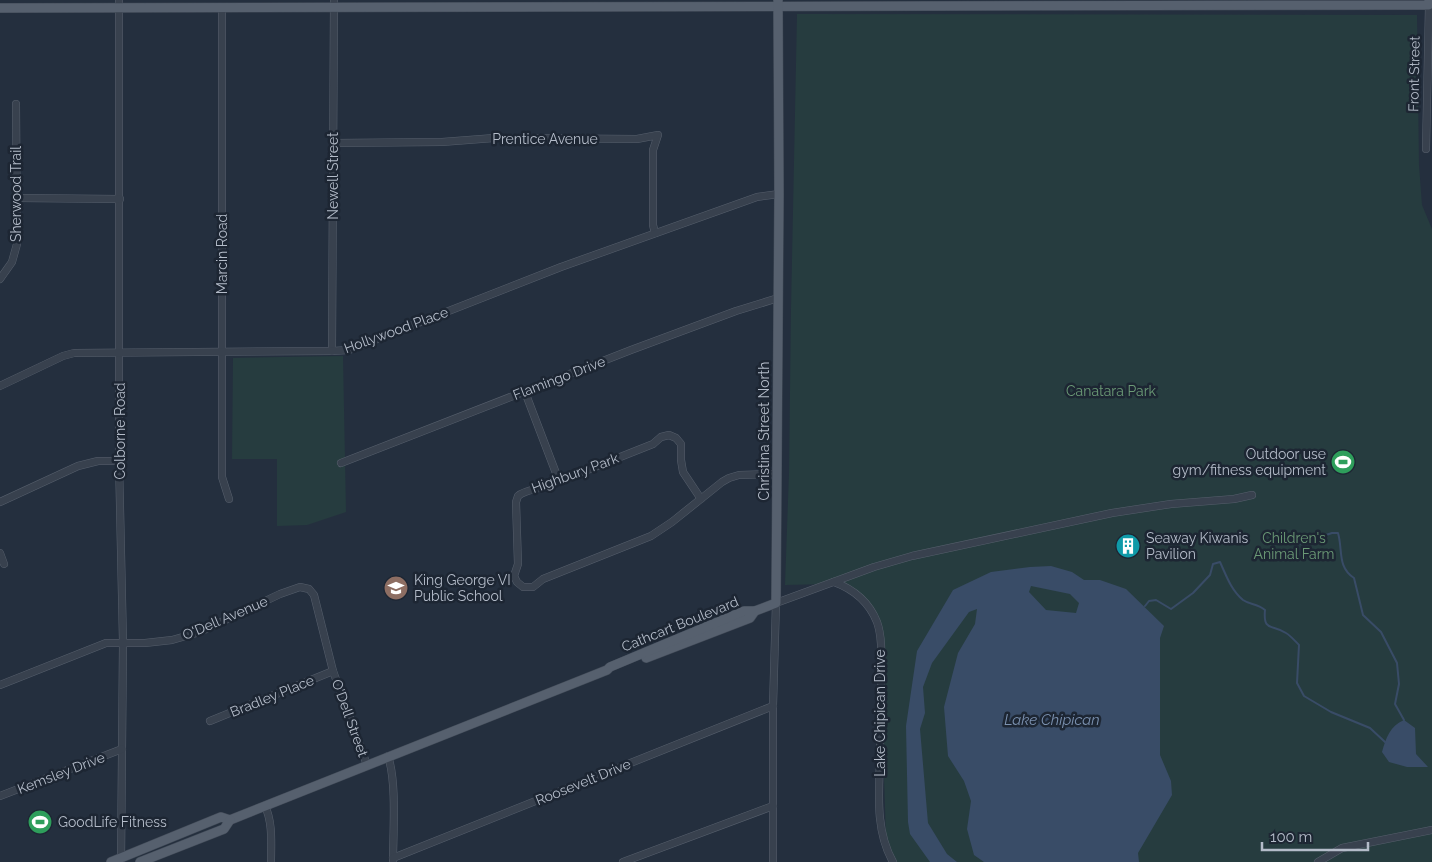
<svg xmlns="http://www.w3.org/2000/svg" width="1432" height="862" font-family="Raleway,sans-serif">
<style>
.green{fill:#263c3f}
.water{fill:#394c67;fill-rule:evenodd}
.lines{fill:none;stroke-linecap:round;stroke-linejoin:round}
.stream{stroke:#394c67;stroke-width:2}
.minor-casing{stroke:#565f6c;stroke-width:8}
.major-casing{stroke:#414a57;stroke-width:10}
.minor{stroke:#38414e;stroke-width:7}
.major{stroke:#56606e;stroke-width:9}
.labels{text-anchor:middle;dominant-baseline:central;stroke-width:5;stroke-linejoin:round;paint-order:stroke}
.street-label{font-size:14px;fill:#b4bcc9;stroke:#1d2633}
.park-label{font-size:14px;fill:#6b9a76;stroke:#1d2633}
.poi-label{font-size:14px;fill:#b4bcc9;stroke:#1d2633;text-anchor:start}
.water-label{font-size:15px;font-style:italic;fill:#7c92b1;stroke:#1d2633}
</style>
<rect width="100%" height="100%" fill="#242f3e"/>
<!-- green -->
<g class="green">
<polygon points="797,14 1417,15 1419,165 1422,205 1432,229 1432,862 896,862 886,839 880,650 876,623 856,595 829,584 785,585 789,473 791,309"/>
<polygon points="343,356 346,512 307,525 277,526 277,459 232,459 233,358"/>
</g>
<!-- water -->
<g class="water">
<path d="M1051,566l21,6 12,8h16l26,9 38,37 -4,12v117l11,26 1,14 -34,58 1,9h-155l-10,-7 -7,-26 4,-28 -7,-20 -16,-25 -4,-49 14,-54 17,-29 2,-15 -8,3 -37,51 -9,24 2,26 -5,16 8,94 19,31 10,8h-27l-20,-28 -2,-12 -2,-96 11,-75 36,-61 38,-18 39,-5zM1031,586l39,8 9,9 -3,10 -30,-3 -17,-18z"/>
<path d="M1404,720l11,8 1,26 12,13h-21l-18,-5 -7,-10c4,-14 8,-26 22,-32z"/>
</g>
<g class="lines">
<!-- stream -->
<g class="stream">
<path d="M1299,544l33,-11h6c5,17 -1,34 16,45l9,37 18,17 16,31 2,21 -4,20 9,16"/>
<path d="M1145,606l4,-5 7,-1 15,9 22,-16 17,-18 3,-11 7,-2c6,13 11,28 23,38 7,5 14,3 22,10 -2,22 7,14 21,23 5,3 9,8 13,12l-2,38 7,13 27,16 39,16 15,14"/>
</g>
<defs>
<g id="minor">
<polyline points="119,0 119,461 123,642 121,862"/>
<polyline points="222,7 222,477 229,499"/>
<polyline points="333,143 442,142 494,138 637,139 658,135 653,150 653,225 655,233"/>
<polyline points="1426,149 1429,5 1432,5"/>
<polyline points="17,198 120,199"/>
<polyline points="0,279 12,262 17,244 16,104"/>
<polyline points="332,351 334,0"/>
<polyline points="0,386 63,356 74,353 332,351 349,350 561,267 757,197 779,194"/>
<polyline points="525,392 559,481"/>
<polyline points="341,463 631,350 736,311 778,298"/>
<path d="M701,499l-18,-27 -2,-12v-16l-5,-6 -7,-3 -8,2 -8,7c-36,14 -71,28 -106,42 -9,3 -22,4 -29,10l-2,6 2,62 -4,12 3,6 6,5h10l10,-8 108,-43 21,-14 50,-40 7,-4 10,-3 39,-1"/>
<polyline points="0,502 78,466 98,461 119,461"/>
<polyline points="0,553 4,564"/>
<path d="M834,582c19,7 35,20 43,40 6,17 4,39 4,56 0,27 -1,53 -1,80 -1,35 -5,72 13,104"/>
<polyline points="0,685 106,643 145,643 172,640 200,632 280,594 300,587 309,589 314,595 333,671 367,765"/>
<polyline points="210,721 333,671"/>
<path d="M388,756c9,27 5,77 5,106"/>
<polyline points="0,796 122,749"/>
<path d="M265,806c8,17 6,37 6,56"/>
<polyline points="393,858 773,706"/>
<polyline points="623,862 773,806"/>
<polyline points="773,862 773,706 776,603 874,567 912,556 1112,513 1171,504 1234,499 1252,495"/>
<polyline points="1318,862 1342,848 1432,830"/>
</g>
<g id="major">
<polyline points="0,8 1429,5 1429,0"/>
<polyline points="646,658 750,618 755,611"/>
<polyline points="230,820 607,670 610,667 744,611 755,611 776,603 779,194 778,0"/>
<polyline points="111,862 221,817 230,820"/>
<polyline points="140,862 224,829 230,820"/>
</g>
</defs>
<!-- minor casing -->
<use href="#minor" class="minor-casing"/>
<!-- major casing -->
<use href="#major" class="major-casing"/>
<!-- minor -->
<use href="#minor" class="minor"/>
<!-- major -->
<use href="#major" class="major"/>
</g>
<!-- icons -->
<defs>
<symbol id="stadium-disc" viewBox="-11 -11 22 22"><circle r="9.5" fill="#2e9e5b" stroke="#1d2633"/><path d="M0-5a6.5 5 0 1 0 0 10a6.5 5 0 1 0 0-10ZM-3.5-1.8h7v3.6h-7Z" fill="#fff"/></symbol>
<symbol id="building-disc" viewBox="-11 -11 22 22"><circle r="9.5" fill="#0f9aa8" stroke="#1d2633"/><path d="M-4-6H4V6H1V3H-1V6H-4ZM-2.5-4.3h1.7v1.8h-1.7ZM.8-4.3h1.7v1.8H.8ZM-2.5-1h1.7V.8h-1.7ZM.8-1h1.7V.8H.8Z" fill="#fff"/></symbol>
<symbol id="school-disc" viewBox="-11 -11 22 22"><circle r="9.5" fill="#8d6e63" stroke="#1d2633"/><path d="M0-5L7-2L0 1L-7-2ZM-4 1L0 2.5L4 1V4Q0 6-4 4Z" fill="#fff"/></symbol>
</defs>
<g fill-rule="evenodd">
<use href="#stadium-disc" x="1329" y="448" width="28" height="28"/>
<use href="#building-disc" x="1114" y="532" width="28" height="28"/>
<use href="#school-disc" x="382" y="574" width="28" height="28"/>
<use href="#stadium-disc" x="26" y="808" width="28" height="28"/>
</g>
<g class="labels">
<!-- street labels -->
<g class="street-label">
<text transform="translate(1414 74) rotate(-89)">Front Street</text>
<text x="545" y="139">Prentice Avenue</text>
<text transform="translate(333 176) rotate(-90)">Newell Street</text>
<text transform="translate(16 194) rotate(-90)">Sherwood Trail</text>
<text transform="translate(222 254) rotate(-90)">Marcin Road</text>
<text transform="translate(396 330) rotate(-20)">Hollywood Place</text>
<text transform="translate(559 378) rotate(-21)">Flamingo Drive</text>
<text transform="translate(120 431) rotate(-90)">Colborne Road</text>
<text transform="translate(764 431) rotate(-90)">Christina Street North</text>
<text transform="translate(575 473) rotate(-20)">Highbury Park</text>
<text transform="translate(225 618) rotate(-23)">O'Dell Avenue</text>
<text transform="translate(680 624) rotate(-22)">Cathcart Boulevard</text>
<text transform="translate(272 696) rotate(-22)">Bradley Place</text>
<text transform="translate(880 713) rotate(-90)">Lake Chipican Drive</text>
<text transform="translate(350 718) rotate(70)">O'Dell Street</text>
<text transform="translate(61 773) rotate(-21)">Kemsley Drive</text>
<text transform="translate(583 782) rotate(-22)">Roosevelt Drive</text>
</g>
<!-- park labels -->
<g class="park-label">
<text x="1111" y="391">Canatara Park</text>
<text x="1294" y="538">Children's<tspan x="1294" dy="16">Animal Farm</tspan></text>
</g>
<!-- poi labels -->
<g class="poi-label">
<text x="1326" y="454" text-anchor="end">Outdoor use<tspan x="1326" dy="16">gym/fitness equipment</tspan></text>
<text x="1146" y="538">Seaway Kiwanis<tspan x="1146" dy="16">Pavilion</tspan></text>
<text x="414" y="580">King George VI<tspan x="414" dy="16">Public School</tspan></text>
<text x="58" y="822">GoodLife Fitness</text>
</g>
<!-- water labels -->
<g class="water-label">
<text x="1052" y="720">Lake Chipican</text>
</g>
</g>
<!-- scale -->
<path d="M1262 842v8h106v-8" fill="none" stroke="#b4bcc9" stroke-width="2.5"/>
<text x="1270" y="842" font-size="15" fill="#b4bcc9" stroke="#1d2633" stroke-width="4" paint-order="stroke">100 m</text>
</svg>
